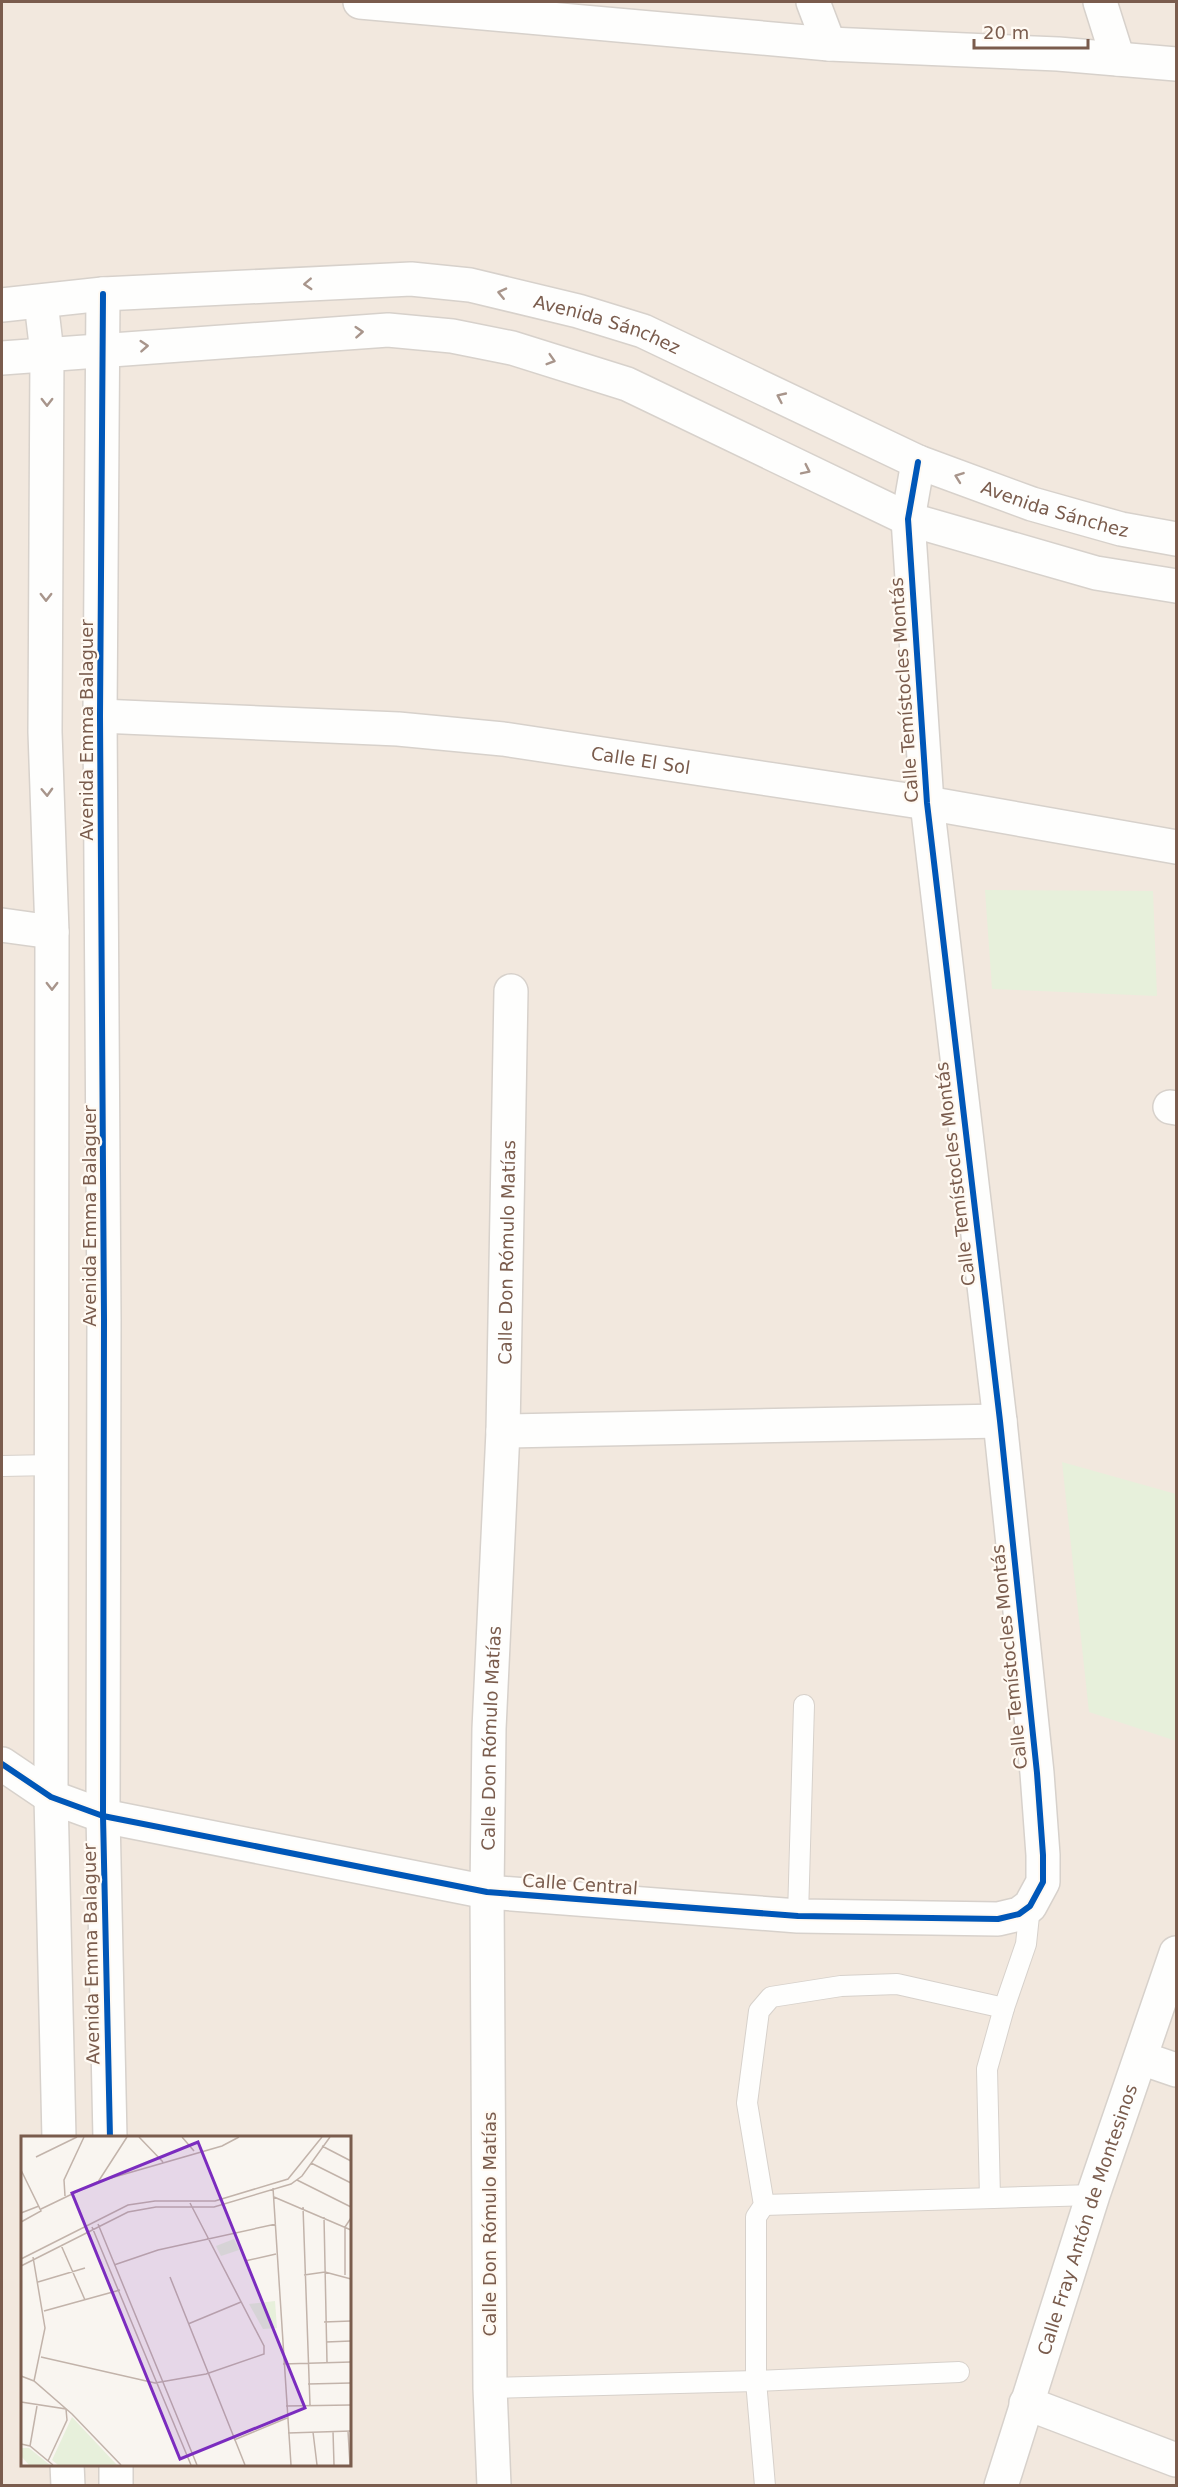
<svg xmlns="http://www.w3.org/2000/svg" width="1178" height="2487" font-family="'DejaVu Sans',sans-serif">
<style>
.residential{fill:#f2e8de;fill-rule:evenodd}
.green{fill:#e7f0db}
.lines{fill:none;stroke-linecap:round;stroke-linejoin:round}
.service-casing{stroke:#d7d1cb;stroke-width:22}
.minor-casing{stroke:#d7d1cb;stroke-width:36}
.tertiary-casing{stroke:#d7d1cb;stroke-width:36}
.service{stroke:#fefefd;stroke-width:20}
.minor{stroke:#fefefd;stroke-width:33}
.tertiary{stroke:#fefefd;stroke-width:33}
.cycleway-casing{stroke:#fffaf3;stroke-width:10}
.cycleway{stroke:#0057b8;stroke-width:6}
.oneway{stroke:#a8958b}
.labels{text-anchor:middle;dominant-baseline:central;stroke-width:4.5;stroke-linejoin:round;paint-order:stroke}
.street-label{font-size:18px;fill:#7a5c4d;stroke:#fffaf3}
.inset-road{fill:none;stroke:#c2b3aa;stroke-width:1.5}
.view{fill:#7b2cbf;fill-opacity:0.15;stroke:#7b2cbf;stroke-width:3}
.inset-edge{fill:none;stroke:#7a5c4d;stroke-width:3}
</style>
<rect width="100%" height="100%" fill="#f9f5f0"/>
<!-- residential -->
<path class="residential" d="M2,2h1174v2483l-1174,1zM22,2138h328v326h-328z"/>
<!-- green -->
<g class="green">
<polygon points="985,890 1153,891 1157,996 992,989"/>
<polygon points="1062,1462 1176,1494 1176,1741 1089,1712"/>
</g>
<g class="lines">
<defs>
<g id="service">
<polyline points="2,1466 52,1465"/>
<polyline points="798,1916 804,1705"/>
<polyline points="990,2198 987,2069 1004,2008 1026,1944 1030,1906"/>
<polyline points="764,2205 1093,2195"/>
<polyline points="490,2388 756,2381 959,2372"/>
<polyline points="765,2486 756,2381 756,2217 764,2205 747,2103 759,2011 771,1997 841,1986 897,1984 1004,2008"/>
</g>
<g id="minor">
<polyline points="360,2 829,44 1058,54 1176,64"/>
<polyline points="813,2 829,44"/>
<polyline points="1100,2 1118,59"/>
<path id="s1" d="M100,716l298,13 105,10 424,64 249,44"/>
<polyline points="2,925 52,932"/>
<polyline points="1170,1107 1176,1108"/>
<polyline points="503,1431 1000,1421"/>
<polyline points="2,1764 51,1797 103,1816 487,1892 798,1916 998,1919 1019,1914 1030,1906 1043,1882 1043,1855 1037,1773 1000,1421 927,803 908,519 918,462"/>
<polyline points="1141,2058 1176,2070"/>
<polyline points="1026,2403 1176,2460"/>
<path id="s2" d="M494,2486l-4,-98 -3,-496 2,-163 14,-298 8,-440"/>
<path id="s3" d="M1001,2486l92,-291 83,-242"/>
</g>
<g id="tertiary">
<polyline points="103,294 100,716 104,1319 103,1816 110,2138"/>
<polyline points="41,302 47,353 45,732 52,932 51,1797 59,2138"/>
<path id="s4" d="M2,305l101,-11 308,-15 59,6 108,26 65,20 275,131 114,42 89,25 55,10"/>
<polyline points="2,358 388,330 452,336 512,348 627,384 908,519 1096,573 1176,586"/>
<polyline points="67,2464 68,2486"/>
<polyline points="116,2464 116,2486"/>
</g>
</defs>
<!-- service casing -->
<use href="#service" class="service-casing"/>
<!-- minor casing -->
<use href="#minor" class="minor-casing"/>
<!-- tertiary casing -->
<use href="#tertiary" class="tertiary-casing"/>
<!-- service -->
<use href="#service" class="service"/>
<!-- minor -->
<use href="#minor" class="minor"/>
<!-- tertiary -->
<use href="#tertiary" class="tertiary"/>
<defs>
<g id="cycleway">
<polyline points="103,294 100,716 104,1319 103,1816 110,2138"/>
<polyline points="2,1764 51,1797 103,1816 487,1892 798,1916 998,1919 1019,1914 1030,1906 1043,1882 1043,1855 1037,1773 1000,1421 927,803 908,519 918,462"/>
</g>
</defs>
<!-- cycleway casing -->
<use href="#cycleway" class="cycleway-casing"/>
<!-- cycleway -->
<use href="#cycleway" class="cycleway"/>
</g>
<!-- one-way arrows -->
<defs><path id="oneway-chevron" d="M-2-3.5L2.5 0L-2 3.5" fill="none" stroke-width="1.6" stroke-linecap="round" stroke-linejoin="round" transform="scale(1.5)"/></defs>
<g class="oneway">
<use href="#oneway-chevron" transform="translate(308 284) rotate(177)"/>
<use href="#oneway-chevron" transform="translate(502 293) rotate(-167)"/>
<use href="#oneway-chevron" transform="translate(359 332) rotate(-4)"/>
<use href="#oneway-chevron" transform="translate(144 346) rotate(-4)"/>
<use href="#oneway-chevron" transform="translate(551 360) rotate(17)"/>
<use href="#oneway-chevron" transform="translate(781 397) rotate(-155)"/>
<use href="#oneway-chevron" transform="translate(47 402) rotate(90)"/>
<use href="#oneway-chevron" transform="translate(806 470) rotate(26)"/>
<use href="#oneway-chevron" transform="translate(959 477) rotate(-160)"/>
<use href="#oneway-chevron" transform="translate(46 597) rotate(90)"/>
<use href="#oneway-chevron" transform="translate(47 792) rotate(88)"/>
<use href="#oneway-chevron" transform="translate(52 986) rotate(90)"/>
</g>
<g class="labels">
<!-- street labels -->
<g class="street-label">
<text stroke="none"><textPath href="#s4" startOffset="612">Avenida Sánchez</textPath></text>
<text stroke="none"><textPath href="#s4" startOffset="1098">Avenida Sánchez</textPath></text>
<text transform="translate(904 690) rotate(-94)">Calle Temístocles Montás</text>
<text transform="translate(86 730) rotate(-90)">Avenida Emma Balaguer</text>
<text stroke="none"><textPath href="#s1" startOffset="543">Calle El Sol</textPath></text>
<text transform="translate(955 1174) rotate(-97)">Calle Temístocles Montás</text>
<text transform="translate(89 1216) rotate(-90)">Avenida Emma Balaguer</text>
<text stroke="none"><textPath href="#s2" startOffset="1234">Calle Don Rómulo Matías</textPath></text>
<text transform="translate(1009 1657) rotate(-96)">Calle Temístocles Montás</text>
<text stroke="none"><textPath href="#s2" startOffset="748">Calle Don Rómulo Matías</textPath></text>
<text transform="translate(580 1884) rotate(4)">Calle Central</text>
<text transform="translate(91 1954) rotate(-91)">Avenida Emma Balaguer</text>
<text stroke="none"><textPath href="#s3" startOffset="280">Calle Fray Antón de Montesinos</textPath></text>
<text transform="translate(489 2224) rotate(-90)">Calle Don Rómulo Matías</text>
</g>
</g>
<!-- overview -->
<g transform="translate(21 2136)">
<rect width="330" height="330" fill="#f9f5f0"/>
<path d="M213,103l5,11 -18,6 -5,-10zM254,165l2,27 -14,1 -14,-25zM51,281l45,48h-59l-6,-5zM0,312h8l21,17h-21l-8,-9z" fill="#e7f0db"/>
<path class="inset-road" d="M118,1l24,25M161,1l12,14M301,10l29,15M15,21l41,-20M290,27l40,20M0,34l20,41 -20,11M276,44l54,27M77,46l29,-45M252,52l18,277M44,60l-1,-16 20,-43M253,61l77,33M282,71l7,198M20,73l56,-27 125,-36 17,-9M0,77l18,-7M303,81l3,145M77,88l99,241M71,91l99,238M40,109l24,55M12,121l12,71 -11,53M0,123l107,-54 27,-4h60l73,-22 34,-42M224,125l31,-7M93,129l44,-15 118,-26M0,130l107,-54 28,-5h58l77,-23 11,-8 28,-39M283,139l21,-3 26,7M324,139v-48l6,-9M149,141l75,188M17,146l47,-14M23,175l76,-21M303,186l27,-1M167,188l53,-22M305,206l25,-1M20,221l114,26 51,-9 58,-20v-8l-74,-143M262,228l68,-2M0,240l13,5 38,33 49,51M287,248l43,-1M0,266l45,7 1,11 -19,41M265,270l65,-1M312,295l1,34M327,295l2,34M292,296l4,33M267,297l63,-2M213,304l53,-22M0,308l9,2 23,19M9,310l7,-40"/>
<path class="view" d="M177,6l107,266 -125,51 -108,-266z"/>
<rect width="330" height="330" class="inset-edge"/>
</g>
<!-- border -->
<rect width="1178" height="2487" fill="none" stroke="#7a5c4d" stroke-width="6"/>
<!-- scale -->
<path d="M974 39v9h114v-9" fill="none" stroke="#7a5c4d" stroke-width="3"/>
<text x="983" y="39" font-size="18" fill="#7a5c4d" stroke="#fffaf3" stroke-width="4.5" paint-order="stroke">20 m</text>
</svg>
